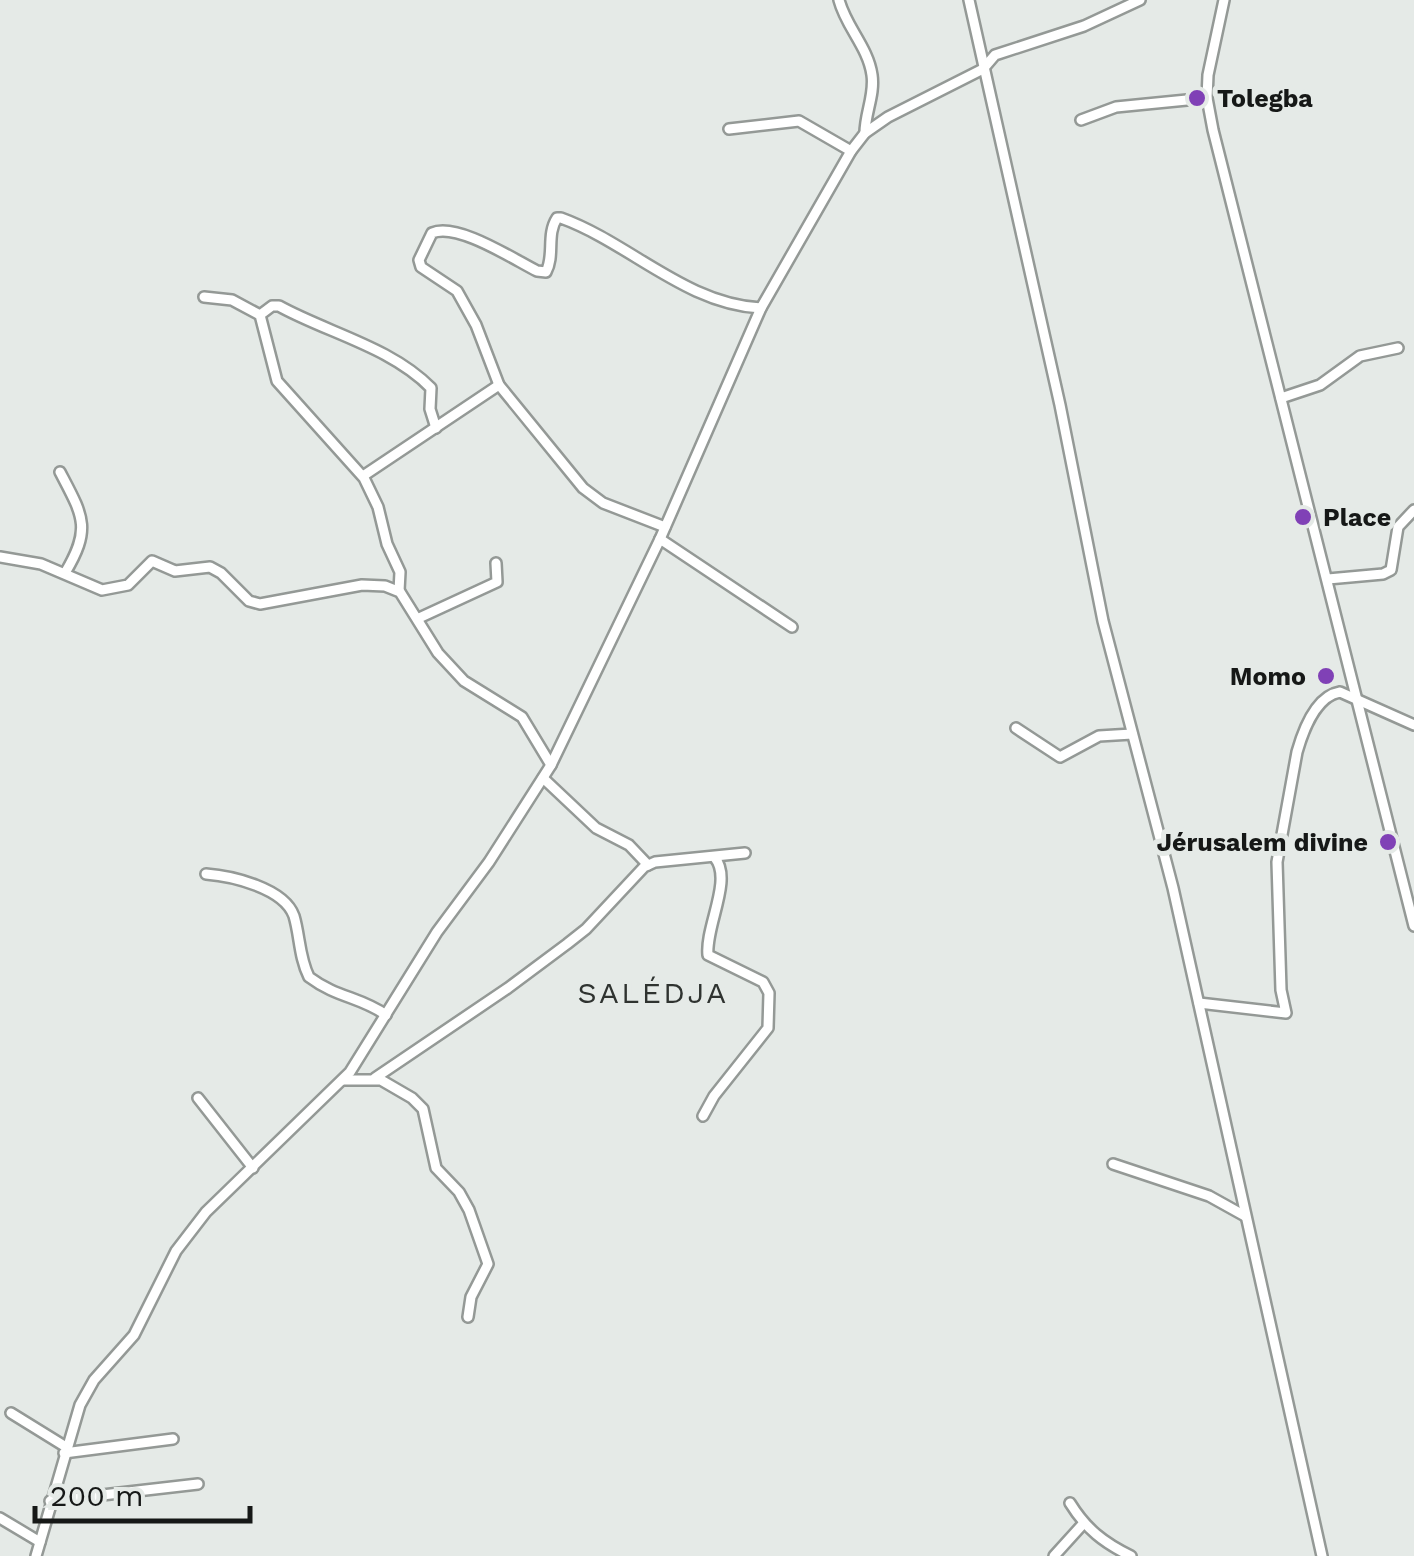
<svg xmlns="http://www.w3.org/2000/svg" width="1414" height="1556" font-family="'Work Sans',sans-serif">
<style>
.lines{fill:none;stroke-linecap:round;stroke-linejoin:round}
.street-casing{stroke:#949996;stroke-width:14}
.street{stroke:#fff;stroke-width:9}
.poi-dot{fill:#8041b6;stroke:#e5eae7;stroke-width:4}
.labels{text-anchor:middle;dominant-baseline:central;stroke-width:10;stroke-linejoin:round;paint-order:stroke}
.poi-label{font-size:25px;font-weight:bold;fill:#161817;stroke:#e5eae7;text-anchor:start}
.quarter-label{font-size:30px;letter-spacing:2.5px;fill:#2f3330;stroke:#e5eae7}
</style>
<rect width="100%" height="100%" fill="#e5eae7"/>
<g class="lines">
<defs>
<g id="street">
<path d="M839,0c7,27 29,47 33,75 3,20 -7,38 -7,58"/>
<polyline points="969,0 1060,405 1103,621 1173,888 1322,1556"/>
<polyline points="1224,0 1208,75 1207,98 1213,130 1414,926"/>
<polyline points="1081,120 1116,107 1207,98"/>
<polyline points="729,129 799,121 851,151"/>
<polyline points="204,297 232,300 260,315 277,381 364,478 378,507 387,544 400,572 399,591"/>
<path d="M260,315l12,-9h7c49,27 112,41 152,82l-1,21 6,19"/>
<polyline points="1281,398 1320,385 1360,356 1398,348"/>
<path d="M60,472c23,44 32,56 5,101"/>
<polyline points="363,476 499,385"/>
<path d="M665,527l-62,-24 -20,-15 -84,-103 -23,-60 -19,-34 -36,-24 -2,-7 13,-27c25,-11 81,26 105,38l9,1c9,-17 0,-37 11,-54h4c69,25 124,86 200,90"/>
<polyline points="660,539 792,627"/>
<polyline points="0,557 41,564 102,590 128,585 152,561 175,571 210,567 221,573 249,601 260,604 362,585 385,586 400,592 438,653 464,681 522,717 551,765"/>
<polyline points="1328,579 1383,574 1391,570 1398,527 1414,510"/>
<polyline points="419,618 497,582 496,563"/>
<polyline points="1016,728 1060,757 1099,736 1132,734"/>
<polyline points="543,778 596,828 629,845 648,865"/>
<path d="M206,874c26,2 78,14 88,42 6,20 5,41 15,61 28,21 52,20 77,38"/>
<path d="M1199,1003l87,10 -5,-23 -4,-128 20,-110c6,-21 19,-56 43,-60l74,33"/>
<polyline points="375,1078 508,988 567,944 586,929 644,867 655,862 745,853"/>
<polyline points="343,1080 381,1080 412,1098 423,1109 436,1168 459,1192 469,1210 488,1264 471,1297 468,1317"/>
<polyline points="198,1098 253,1168"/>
<path d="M703,1116l11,-20 54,-68 1,-35 -6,-11 -55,-27c-3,-28 25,-75 7,-97"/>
<polyline points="1113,1164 1209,1196 1245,1216"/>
<polyline points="11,1413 66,1447"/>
<polyline points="64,1453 173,1439"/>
<polyline points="50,1501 198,1484"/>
<path d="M1070,1503c16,26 34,40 61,53"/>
<polyline points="0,1518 40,1542"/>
<polyline points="36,1556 80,1405 94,1380 134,1335 176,1251 206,1212 350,1072 437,932 489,862 551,765 660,539 761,308 851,151 865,133 888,117 983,69 995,55 1084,26 1140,0"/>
<polyline points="1054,1556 1083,1524"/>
</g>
</defs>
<!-- street casing -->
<use href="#street" class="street-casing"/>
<!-- street -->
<use href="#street" class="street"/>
</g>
<!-- markers -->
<g class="poi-dot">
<circle cx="1197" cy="98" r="10"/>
<circle cx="1303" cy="517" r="10"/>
<circle cx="1326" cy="676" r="10"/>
<circle cx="1388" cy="842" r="10"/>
</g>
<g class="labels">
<!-- poi labels -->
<g class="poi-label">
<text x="1217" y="98">Tolegba</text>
<text x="1323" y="517">Place</text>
<text x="1306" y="676" text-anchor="end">Momo</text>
<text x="1368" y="842" text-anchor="end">Jérusalem divine</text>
</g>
<!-- quarter labels -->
<g class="quarter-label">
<text x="653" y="992">SALÉDJA</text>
</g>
</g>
<!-- scale -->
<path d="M35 1506v15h215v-15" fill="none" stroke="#161817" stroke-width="5"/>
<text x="50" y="1506" font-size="30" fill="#161817" stroke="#e5eae7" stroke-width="8" paint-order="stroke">200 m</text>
</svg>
